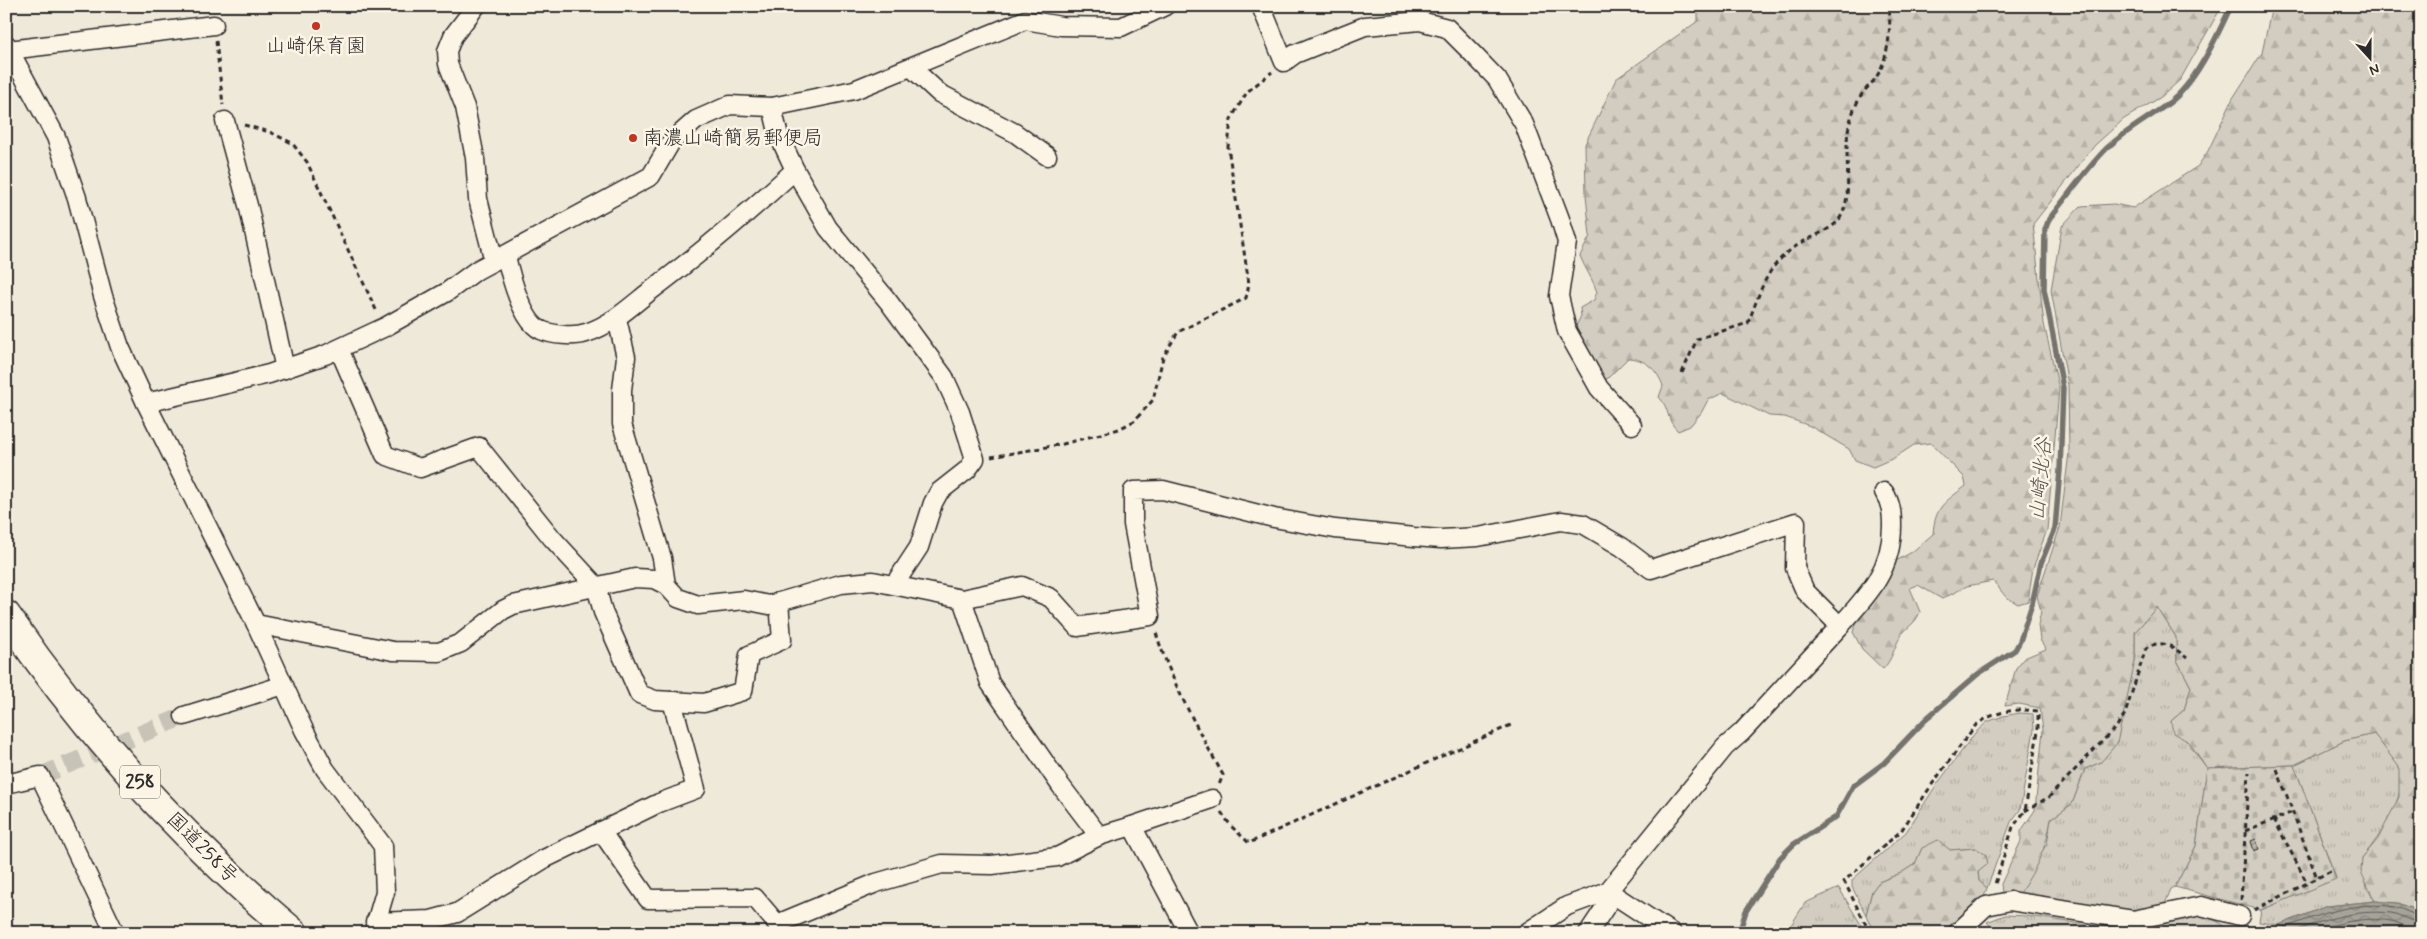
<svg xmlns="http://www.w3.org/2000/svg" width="2427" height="939" font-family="Mynerve,'Klee One',sans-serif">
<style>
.grass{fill:url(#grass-tufts);stroke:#7e7c76}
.forest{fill:url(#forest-firs);stroke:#7e7c76}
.cemetery{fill:url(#cemetery-stones);stroke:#7e7c76}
.water{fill:url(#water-waves);stroke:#75736d}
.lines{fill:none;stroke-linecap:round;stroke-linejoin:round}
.shore{stroke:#5c5b57;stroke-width:1}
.stream{stroke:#75736d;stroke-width:5.5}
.building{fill:url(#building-hatch);stroke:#2b2b2b}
.minor-tunnel{stroke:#c8c3b7;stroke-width:18;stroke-dasharray:18 9;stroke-linecap:butt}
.minor-casing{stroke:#2b2b2b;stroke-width:21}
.trunk-casing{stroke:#2b2b2b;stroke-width:31}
.path{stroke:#2b2b2b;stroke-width:3;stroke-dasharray:5 4;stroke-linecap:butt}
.minor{stroke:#fcf5e5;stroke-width:18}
.trunk{stroke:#fcf5e5;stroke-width:28}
.poi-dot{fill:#c8321e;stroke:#fcf5e5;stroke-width:2}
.labels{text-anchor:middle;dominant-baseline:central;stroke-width:5;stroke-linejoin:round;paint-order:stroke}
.shield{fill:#fcf5e5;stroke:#6a6863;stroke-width:1}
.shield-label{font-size:19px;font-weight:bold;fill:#2b2b2b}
.poi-label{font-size:20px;fill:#2b2b2b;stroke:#fcf5e5}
.street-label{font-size:20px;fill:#2b2b2b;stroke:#fcf5e5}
.water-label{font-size:21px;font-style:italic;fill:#565552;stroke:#fcf5e5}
</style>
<defs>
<pattern id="grass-tufts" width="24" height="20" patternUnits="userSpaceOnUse" patternTransform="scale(1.25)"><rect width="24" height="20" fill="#d2cdc0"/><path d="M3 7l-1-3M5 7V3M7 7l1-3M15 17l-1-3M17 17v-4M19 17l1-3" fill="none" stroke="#b4b0a5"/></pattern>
<pattern id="forest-firs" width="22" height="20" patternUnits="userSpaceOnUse" patternTransform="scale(1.25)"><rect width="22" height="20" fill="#d2cdc0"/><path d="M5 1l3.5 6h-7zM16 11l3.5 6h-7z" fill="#b4b0a5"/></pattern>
<pattern id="cemetery-stones" width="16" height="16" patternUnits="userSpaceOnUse" patternTransform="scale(1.25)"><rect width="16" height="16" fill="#d2cdc0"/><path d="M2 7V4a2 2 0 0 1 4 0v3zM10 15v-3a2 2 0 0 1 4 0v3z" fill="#b4b0a5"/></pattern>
<pattern id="water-waves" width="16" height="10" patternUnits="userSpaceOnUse" patternTransform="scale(1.25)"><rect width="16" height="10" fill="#a6a399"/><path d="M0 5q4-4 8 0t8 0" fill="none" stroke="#87857d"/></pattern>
<pattern id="building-hatch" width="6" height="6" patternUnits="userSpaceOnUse" patternTransform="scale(1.25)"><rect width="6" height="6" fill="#bcb7ac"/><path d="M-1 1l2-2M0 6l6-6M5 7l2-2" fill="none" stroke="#99958c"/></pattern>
</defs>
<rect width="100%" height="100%" fill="#efe9da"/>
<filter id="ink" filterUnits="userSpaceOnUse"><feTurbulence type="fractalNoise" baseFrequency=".02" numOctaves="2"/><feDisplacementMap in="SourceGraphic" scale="10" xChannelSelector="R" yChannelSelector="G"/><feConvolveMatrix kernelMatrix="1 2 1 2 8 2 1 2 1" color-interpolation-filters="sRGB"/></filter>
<g filter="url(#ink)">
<!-- grass -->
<g class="grass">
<polygon points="2157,607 2176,637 2177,660 2191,687 2184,710 2171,721 2207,768 2196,846 2175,887 2171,889 2165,904 2161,907 2136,912 2010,896 2047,844 2051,819 2072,804 2085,769 2101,762 2135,661 2135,632"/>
<polygon points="2020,713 2033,714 2034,730 2020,810 2011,822 1987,888 1979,881 1976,848 1950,850 1922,848 1915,864 1901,873 1879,882 1872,891 1866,915 1852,887 1852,880 1906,832 1935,787 1975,733 1987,722 2003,716"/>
<path d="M2374,734c6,8 23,25 25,34 9,29 -19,68 -37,90l5,30 8,13 -48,5 -48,19 -20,-3 2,-12 75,-32 -42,-113 50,-24z"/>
<polygon points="1839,888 1866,933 1786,933 1805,903"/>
<path d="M2005,915c44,0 87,15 130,14 38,-1 64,-31 96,4h-235l-9,-11z"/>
</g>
<!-- forest -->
<g class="forest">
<path d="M1698,6h524l-42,74 -19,17 -37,22 -29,26 -62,79 11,100 15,65 -12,141 -14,38 -5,33 -10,3 -12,-7 -13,-16 -26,5 -25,13 -24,-14 -8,3 10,24c-5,13 -14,15 -20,25 -6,11 -8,23 -17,32l-21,-20 -9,-17 8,-22 33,-48 18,-10 21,-18c2,-28 12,-32 33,-48l-2,-9 -33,-34 -17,2 -20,13 -21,9 -18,-7 -6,-11 -39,-23 -25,-9 -16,-1 -46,-23 -15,7 -7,13 -11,13 -12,5c-13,-12 -7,-21 -19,-34l4,-11c-5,-15 -18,-28 -35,-28l-21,21 -7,-1 -27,-46 8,-16 -1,-8 14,-8 3,-8c-4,-13 -12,-23 -17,-36l10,-20 -4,-41 -1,-51 31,-65 82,-58z"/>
<path d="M2272,6h149v906l-24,-9 -22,-2 -14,-29 1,-14 16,-19 21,-42v-30l-25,-33 -30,7 -50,24 -87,3 -18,-26 -16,-9 -2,-12 13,-11 7,-23 -14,-27 -1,-23 -19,-30 -22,25v29l-18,82 -16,19 -16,7 -13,35 -21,15c-5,30 -14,48 -31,74l-10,3 -8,-3 -1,-9 20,-43v-10l14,-21 8,-80 -3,-22 -21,-4 -14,2 11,-38 8,-10 22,-9 -6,-9 -2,-15 3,-14 -4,-15 23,-69 9,-75 -1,-67 -17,-95 11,-64 19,-20 33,-2 19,4 65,-42 10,-15 25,-53 29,-45z"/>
<polygon points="1938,840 1950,850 1976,848 1986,855 1988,864 1978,872 1979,881 1987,888 1984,897 1946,933 1874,933 1866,915 1872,891 1879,882 1901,873 1915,864 1922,848"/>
</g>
<!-- cemetery -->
<polygon class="cemetery" points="2294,765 2336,879 2261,910 2175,887 2196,846 2207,768"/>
<!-- water -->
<polygon class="water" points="2375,901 2397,903 2421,912 2421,933 2277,933 2279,925 2327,906"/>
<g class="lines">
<!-- shore -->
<g class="shore">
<path d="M2282,933l2,-5c35,-13 72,-28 111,-21 9,2 17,8 26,9"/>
<path d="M2290,933c33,-13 65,-24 101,-20 11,2 19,9 30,10"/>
<path d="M2311,933c25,-10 52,-17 80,-12 10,2 19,9 30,9"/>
</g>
<!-- stream -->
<path class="stream" d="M1739,933l7,-22 34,-53 14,-14 42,-27 17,-31 31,-23 44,-46 50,-43 37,-24 5,-9 12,-37 9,-41 14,-34 5,-59 3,-82 -19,-99 1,-59 4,-11c19,-23 37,-50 58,-71 19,-18 42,-30 62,-45 27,-20 48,-67 62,-97"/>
</g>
<!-- building -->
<polygon class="building" points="2256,839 2259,849 2254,851 2251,841"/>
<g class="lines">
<!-- minor-tunnel -->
<polyline class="minor-tunnel" points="40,776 184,716"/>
<defs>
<g id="minor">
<polyline points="476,6 453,36 447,51 448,64 465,107 475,158 478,199 494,261"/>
<polyline points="1261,6 1284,62 1295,54 1365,26 1420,21 1447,28 1472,53 1497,79 1524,124 1560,219 1567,242 1559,296 1567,331 1599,388 1632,425"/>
<polyline points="6,44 56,137 77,198 103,296 120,347 146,403 256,624 304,730 325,769 383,846 385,892 373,933"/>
<polyline points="9,50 214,25"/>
<polyline points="912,68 939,93 1015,133 1047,156"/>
<polyline points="772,107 779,136 795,170 828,228 888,301 944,377 960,412 975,459 967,470 939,492 933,503 919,547 894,585"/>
<polyline points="225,121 249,209 285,369"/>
<path d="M506,256c4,18 16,66 35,74 11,5 33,7 45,3 25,-8 43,-25 63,-41 51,-38 99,-79 146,-122"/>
<polyline points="617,319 626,357 622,390 622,424 662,558 666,585"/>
<polyline points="339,349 385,455 420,468 479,447 552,538 596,586 603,612 639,694 655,700 704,703 743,691 749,655 782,640 779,602"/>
<polyline points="146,403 269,374 325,355 385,327 447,292 477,270 651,176 671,142 696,120 730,105 772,107 854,90 1025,20 1061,26 1121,27 1165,6"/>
<polyline points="962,599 990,683 1061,786 1099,836 1132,826 1189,933"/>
<polyline points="256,624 393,651 439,652 461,643 503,610 513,605 635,578 654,579 666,585 678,598 698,605 744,600 769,605 841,584 873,581 962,599 1022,586 1051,598 1077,627 1150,616 1133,524 1133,491 1163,490 1274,518 1335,529 1414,537 1441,539 1478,537 1561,521 1583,524 1622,547 1651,569 1796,522 1795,568 1805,591 1840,626 1742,732 1725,747 1608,891 1567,906 1526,933"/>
<path d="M1840,626c28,-31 52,-56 52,-100 0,-13 -1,-23 -8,-34"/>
<polyline points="184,716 284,685"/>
<polyline points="6,784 40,776 115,933"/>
<polyline points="1132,826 1212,799"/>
<polyline points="601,831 648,899 755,898 777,924 876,883 942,864 992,865 1057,857 1099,836"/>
<polyline points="1608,891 1672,933"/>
<polyline points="375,922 431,920 457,913 544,859 659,803 696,789 672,701"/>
<polyline points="1588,933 1608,903 1608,891"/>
<polyline points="1957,933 1986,906 2010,901 2133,920 2201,906 2240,916"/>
</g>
<path id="trunk" d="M6,615c80,117 179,226 288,318"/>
</defs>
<!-- minor casing -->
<use href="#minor" class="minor-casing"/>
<!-- trunk casing -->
<use href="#trunk" class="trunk-casing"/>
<!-- path -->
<g class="path">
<polyline points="981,6 998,12"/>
<polyline points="216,41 223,105"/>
<polyline points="244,125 270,132 292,143 307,162 377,312"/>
<path d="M1682,373l15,-34 51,-16c14,-35 18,-59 53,-80 9,-5 30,-14 36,-21 20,-23 4,-71 13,-100 2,-9 7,-20 12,-28 4,-6 11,-11 15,-18 12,-20 14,-47 12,-70"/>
<polyline points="991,457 1063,444 1119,429 1134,421 1153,400 1163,357 1178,332 1246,298 1249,284 1228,147 1231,119 1247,92 1272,72"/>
<path d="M1156,633c16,51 42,96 67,142l-4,10"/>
<polyline points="2277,769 2317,878"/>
<path d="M2025,811l24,-14 68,-71 8,-12 21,-66c17,-10 27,-1 41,10"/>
<polyline points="1221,812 1231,826 1249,843 1511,725"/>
<polyline points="2274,819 2307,883"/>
<polyline points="2245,831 2293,812"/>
<polyline points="2241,900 2249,772"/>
<polyline points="2254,910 2331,871"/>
<path d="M1870,933l-26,-52 57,-50 32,-48 42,-57c19,-15 40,-18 63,-15v20l-13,80 -12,16 -19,60"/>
</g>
<!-- minor -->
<use href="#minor" class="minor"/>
<!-- trunk -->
<use href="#trunk" class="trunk"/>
</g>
</g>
<!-- markers -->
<g class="poi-dot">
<circle cx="316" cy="26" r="5"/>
<circle cx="633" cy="138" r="5"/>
</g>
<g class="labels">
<!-- shield labels -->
<rect class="shield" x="120" y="765.5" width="40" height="33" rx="4"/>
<g class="shield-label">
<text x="140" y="782">258</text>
</g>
<!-- poi labels -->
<g class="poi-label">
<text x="316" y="46">山崎保育園</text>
<text x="643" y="138" text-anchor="start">南濃山崎簡易郵便局</text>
</g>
<!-- street labels -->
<g class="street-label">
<text transform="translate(202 848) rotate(45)">国道258号</text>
</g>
<!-- water labels -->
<g class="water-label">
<text transform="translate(2041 479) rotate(-85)">山崎北谷</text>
</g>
</g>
<!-- margin -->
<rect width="2427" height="939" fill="none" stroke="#fcf5e5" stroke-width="25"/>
<rect x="12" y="12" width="2402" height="914" fill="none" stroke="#2b2b2b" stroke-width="2" filter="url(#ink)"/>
<!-- north arrow -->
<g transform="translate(2370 58) rotate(159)" stroke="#fcf5e5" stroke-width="4" paint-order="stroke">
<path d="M0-4L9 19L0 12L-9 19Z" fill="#2b2b2b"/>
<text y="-8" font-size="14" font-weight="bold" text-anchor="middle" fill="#2b2b2b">N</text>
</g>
</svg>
